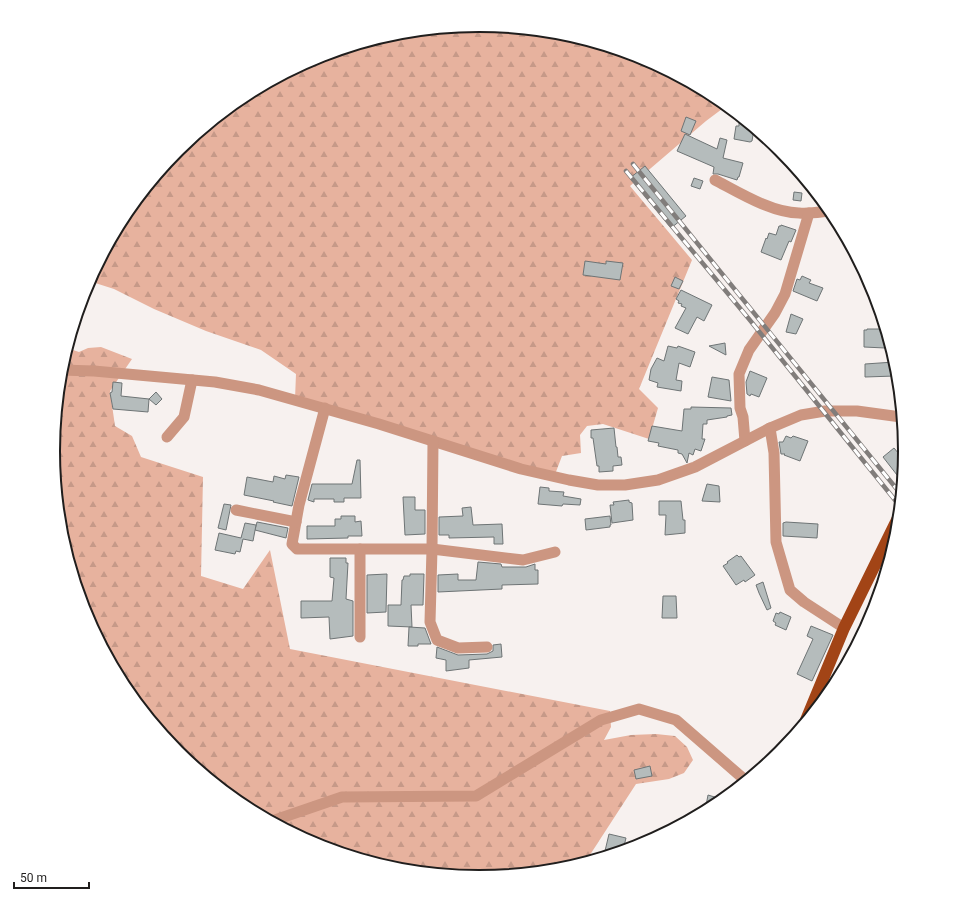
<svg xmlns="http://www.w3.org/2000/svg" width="957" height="902" font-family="Roboto,sans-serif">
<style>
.forest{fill:url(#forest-firs)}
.building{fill:#b5bcbc;stroke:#6e7475}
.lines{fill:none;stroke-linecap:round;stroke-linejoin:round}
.minor{stroke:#cc9681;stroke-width:11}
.major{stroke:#a24416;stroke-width:12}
.rail-casing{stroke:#817d7b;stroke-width:4.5}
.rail{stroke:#fff;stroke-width:3;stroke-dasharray:9;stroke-linecap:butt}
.rim{fill:none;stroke:#201e1d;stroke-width:2}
</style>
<defs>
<pattern id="forest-firs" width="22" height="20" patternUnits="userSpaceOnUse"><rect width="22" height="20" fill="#e7b29e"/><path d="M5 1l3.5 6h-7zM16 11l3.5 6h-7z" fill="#c69988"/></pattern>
</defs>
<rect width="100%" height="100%" fill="#f7f1ef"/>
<!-- forest -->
<g class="forest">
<polygon points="479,25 562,33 642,58 715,97 726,106 706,121 630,186 692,260 639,389 658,408 649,439 603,424 587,426 580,435 581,453 562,456 554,477 295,399 296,374 261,350 206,331 154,309 114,289 89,281 124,214 177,150 242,97 316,57 396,33"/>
<polygon points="101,347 132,359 110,391 115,426 132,436 141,457 203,477 201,576 243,589 270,550 290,649 610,711 611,727 604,740 631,735 656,734 675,736 687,747 693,760 684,773 669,779 636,784 586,861 561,869 478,877 395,869 315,844 242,805 177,752 124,687 85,614 61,534 53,451 61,368 67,348 79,352 88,348"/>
</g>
<!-- building -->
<g class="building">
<polygon points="686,117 696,121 690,135 681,131"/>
<polygon points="745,121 754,129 752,141 750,142 734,139 736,126 739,126 739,123 744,124"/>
<polygon points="685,134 717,149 720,138 727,140 723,158 743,163 739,177 738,177 737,180 718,174 713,174 714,167 677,151"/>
<polygon points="645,166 686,216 671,228 630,178"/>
<polygon points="694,178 703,181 700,189 691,186"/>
<polygon points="794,192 802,193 801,201 793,200"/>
<polygon points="781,225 796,230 791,242 789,241 781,260 761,252 766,238 767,239 769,233 776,235 779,226 781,226"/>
<polygon points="585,261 606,264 606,261 623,263 620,280 583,275"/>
<polygon points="802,276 811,280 809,283 823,288 817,301 793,291 797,279 800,280"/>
<polygon points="675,277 683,281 679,289 671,286"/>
<polygon points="681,290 712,305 704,321 697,317 688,334 675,328 686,308 681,306 682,304 678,303 679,301 676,299"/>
<polygon points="791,314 803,319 796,334 786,332"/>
<polygon points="867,329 885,329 889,342 885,342 885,348 864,347 864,330 867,330"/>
<polygon points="725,343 726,355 709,346"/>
<polygon points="668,346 677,348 678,346 695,352 690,367 679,363 676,380 682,381 681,391 657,387 658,383 649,380 651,369 657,358 664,361"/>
<polygon points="894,362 895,376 865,377 865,364"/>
<polygon points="750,371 767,378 759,397 751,394 750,396 747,394 746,382"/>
<polygon points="712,377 729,380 731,401 708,397"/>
<polygon points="113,382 122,383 121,396 149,399 148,412 113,409 110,393 112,392"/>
<polygon points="156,392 162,399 156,405 149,399"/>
<polygon points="691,407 731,408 732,415 727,416 727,417 707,420 707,424 703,424 702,439 705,439 701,451 695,449 693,455 689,453 687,463 682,454 678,453 678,450 658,446 659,443 648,441 652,426 682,431 684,409 691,409"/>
<polygon points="614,428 616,447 617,447 618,457 621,457 622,465 613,466 613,471 599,472 599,466 597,466 593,438 591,438 591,430"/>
<polygon points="786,436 791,438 793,436 808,441 800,461 784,455 785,454 781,454 779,442 783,442"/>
<polygon points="894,448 904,460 903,470 897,475 883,457"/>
<polygon points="357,460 360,460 361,498 344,498 344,502 334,502 334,499 314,499 314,502 308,500 312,484 352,484"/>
<polygon points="286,475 299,477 292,506 273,502 274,501 244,495 247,477 273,482 274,476 285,479"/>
<polygon points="707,484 719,486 720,502 702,501"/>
<polygon points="540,487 549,488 549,491 564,492 563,496 581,499 580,505 563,504 562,506 538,504"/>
<polygon points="403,497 415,497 415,510 425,510 425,534 405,535"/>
<polygon points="629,500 629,502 632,503 633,520 612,523 610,505 614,505 613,502"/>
<polygon points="659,501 681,501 683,520 685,520 685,533 665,535 666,515 659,515"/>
<polygon points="224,504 231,505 226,530 218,528"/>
<polygon points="471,507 473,525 502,524 503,544 494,544 494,537 449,538 449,535 439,535 439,517 463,516 462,508"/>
<polygon points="341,516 355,516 355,522 361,521 362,536 348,536 348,538 307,539 307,526 335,526 335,519 341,519"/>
<polygon points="610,516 611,525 610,525 610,527 586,530 585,519"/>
<polygon points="257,522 288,528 286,538 255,530"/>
<polygon points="786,522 818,524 817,538 783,536 783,523"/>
<polygon points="245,523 256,525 253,541 243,539 240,552 236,551 235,554 215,550 219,533 241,538"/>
<polygon points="737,555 739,557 741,556 755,575 745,582 744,580 736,585 723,566 728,563 727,562"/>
<polygon points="330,558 346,558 346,563 348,563 346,599 353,601 353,636 330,639 329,617 301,618 301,601 332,601 334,578 330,577"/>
<polygon points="478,562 501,564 502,567 526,567 535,564 535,570 538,570 538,584 502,585 502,589 438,592 438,575 458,574 458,580 476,580"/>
<polygon points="387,574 386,612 367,613 367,575"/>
<polygon points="410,574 424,574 423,605 411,605 412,627 388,626 388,605 401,605 402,580 403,580 404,576 410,576"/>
<polygon points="763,582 771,608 767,610 759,593 756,585"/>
<polygon points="663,596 676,596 677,618 662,618"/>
<polygon points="780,612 791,617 786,630 775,625 776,623 773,621 776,613 779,614"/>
<polygon points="811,626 833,635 812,681 797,674 813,639 807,636"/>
<polygon points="409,627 425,628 431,644 418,644 418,646 408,646"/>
<polygon points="501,644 502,657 469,660 469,668 446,671 446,660 436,658 437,647 458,655 487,654 493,651 493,645"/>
<polygon points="650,766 652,776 636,779 634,770"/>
<polygon points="708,795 718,798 717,803 705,811"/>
<polygon points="609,834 626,838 623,850 608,855 609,851 605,851"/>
</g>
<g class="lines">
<!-- minor -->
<g class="minor">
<path d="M715,180c23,12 57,33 84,33 10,1 21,-1 31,-2"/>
<polyline points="60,370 94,371 215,382 259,390 379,424 521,469 569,480 598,485 625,485 658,480 695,467 770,428 801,415 825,411 857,411 901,417"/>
<polyline points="325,408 299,505 292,544 297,549 432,549 433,441"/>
<polyline points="770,428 774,453 776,542 790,590 804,602 844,628"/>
<polyline points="167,437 184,417 192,380"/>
<polyline points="745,441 743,417 740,408 739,374 749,350 775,313 785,294 809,213"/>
<polyline points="236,510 296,522"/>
<polyline points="360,637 360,549"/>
<polyline points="487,647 458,648 437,640 430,622 432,549 523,560 555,552"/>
<polyline points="272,821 342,797 476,796 601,720 639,709 676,720 745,780"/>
</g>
<!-- major -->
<polyline class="major" points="806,720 844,628 898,518"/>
<defs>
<g id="rail">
<polyline points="633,164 900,493"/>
<polyline points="626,171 749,319 899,505"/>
</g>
</defs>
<!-- rail casing -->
<use href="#rail" class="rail-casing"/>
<!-- rail -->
<use href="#rail" class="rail"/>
</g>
<!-- crop -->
<path d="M0 0H957V902H0ZM60 451a419 419 0 1 1 838 0a419 419 0 1 1-838 0Z" fill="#fff" fill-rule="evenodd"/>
<path class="rim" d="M60 451a419 419 0 1 1 838 0a419 419 0 1 1-838 0Z"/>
<!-- scale -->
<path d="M14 882v6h75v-6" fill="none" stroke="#201e1d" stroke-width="2"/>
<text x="20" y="882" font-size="12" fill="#201e1d" stroke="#ffffff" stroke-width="3" paint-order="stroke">50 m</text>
</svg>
